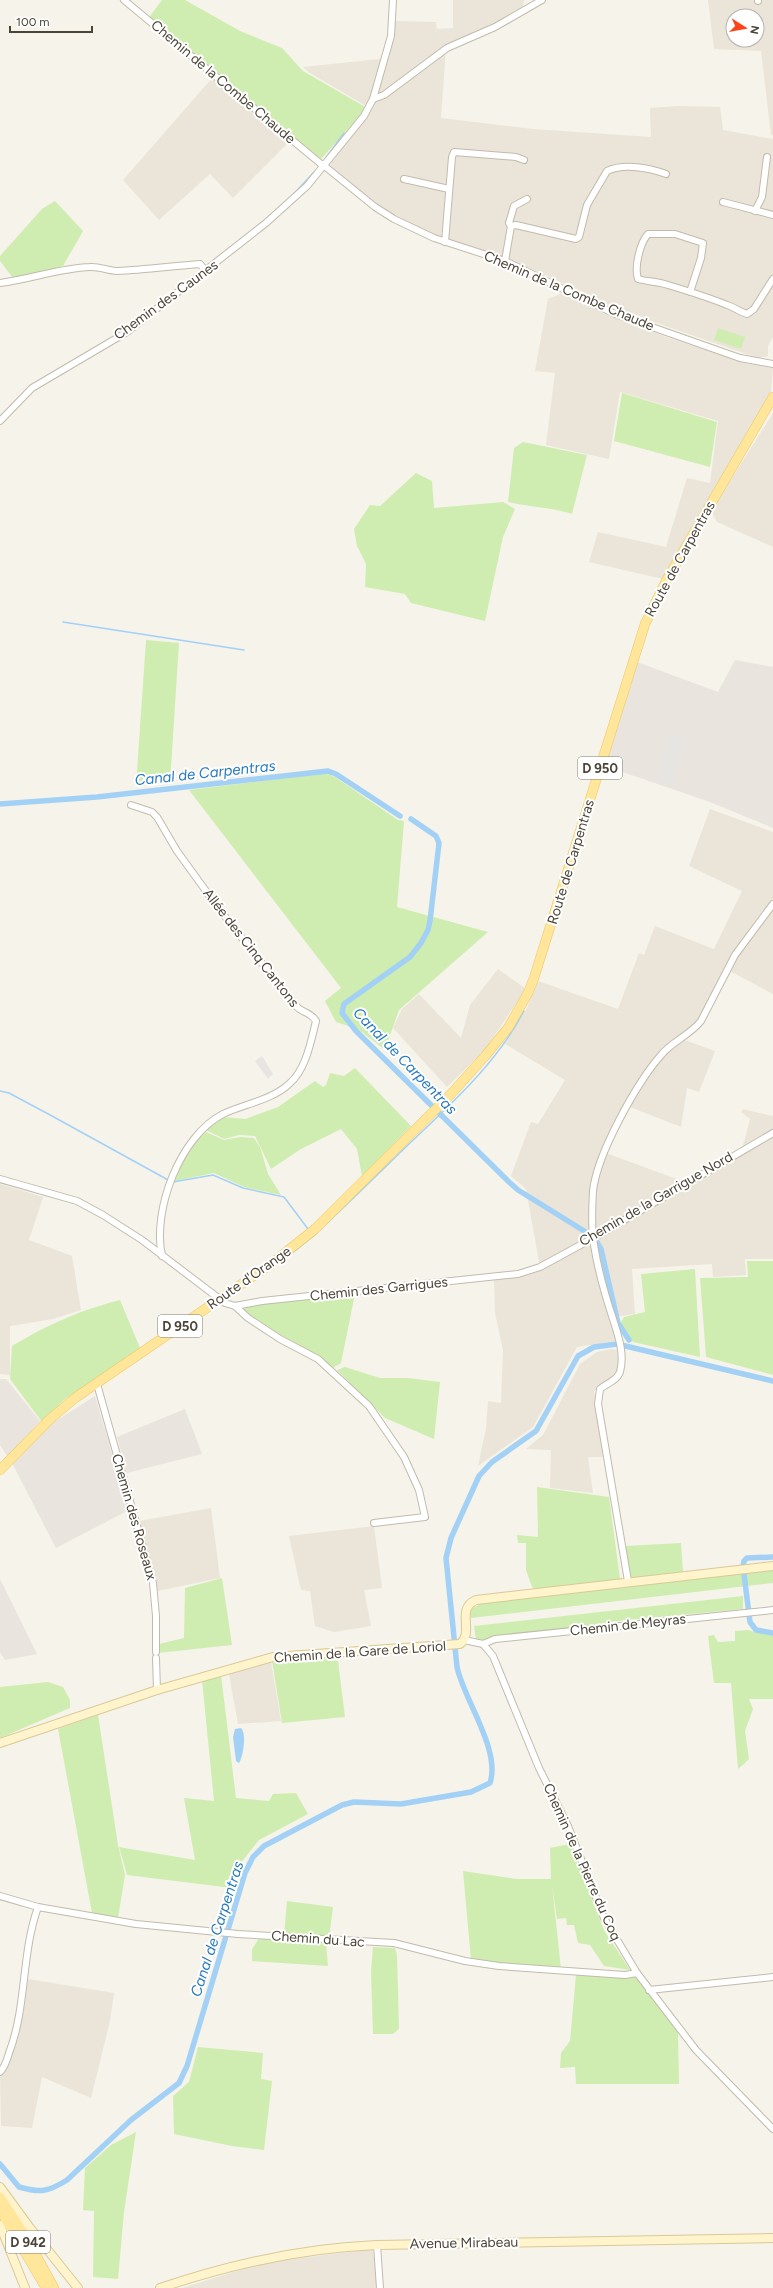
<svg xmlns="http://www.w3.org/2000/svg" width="773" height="2288" font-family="Figtree,sans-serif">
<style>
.residential{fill:#eae5d8;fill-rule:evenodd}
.industrial{fill:#e9e4de}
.green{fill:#cfedb0}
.parking{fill:#e7e5e2}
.water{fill:#a3d1f6}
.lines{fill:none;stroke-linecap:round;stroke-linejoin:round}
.stream{stroke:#a3d1f6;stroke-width:1.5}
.canal{stroke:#a3d1f6;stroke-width:5.5}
.street-casing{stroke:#c2bbac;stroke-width:8}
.secondary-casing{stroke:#d9c997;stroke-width:10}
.primary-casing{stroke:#edc861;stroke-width:10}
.street{stroke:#fff;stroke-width:6}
.secondary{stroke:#fff4cb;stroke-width:8}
.primary{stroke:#ffe69a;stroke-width:9}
.labels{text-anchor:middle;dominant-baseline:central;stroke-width:4;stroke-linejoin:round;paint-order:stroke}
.shield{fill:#fff;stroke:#817c73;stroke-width:1}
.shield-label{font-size:13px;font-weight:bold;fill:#4b4437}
.street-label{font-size:14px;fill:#4b4437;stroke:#fff}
.water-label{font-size:15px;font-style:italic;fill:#277ac0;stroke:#fff}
</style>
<rect width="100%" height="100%" fill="#f6f3ea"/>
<!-- residential -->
<g class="residential">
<polygon points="453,0 524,0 523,8 489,27 446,47 441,118 533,129 651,137 650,108 678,106 720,107 723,130 773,139 773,337 768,346 768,356 758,358 619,310 539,272 435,236 377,205 344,177 330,168 331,161 371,109 310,73 303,67 389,58 395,21 436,22 437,29 453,28"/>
<path d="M708,0h65v135h-2l-10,-84 -47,-2zM733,16h24v24h-24z"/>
<polygon points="213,77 290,141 233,198 210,174 159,220 123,180"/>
<polygon points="563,293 609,316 666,337 748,364 773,368 771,392 663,579 589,562 598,532 666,547 687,478 710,483 718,421 620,392 609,459 546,445 555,373 535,371 548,299"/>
<polygon points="773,413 773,547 717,522 711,511"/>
<polygon points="710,809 773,832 773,994 726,969 698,1020 679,1038 715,1051 699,1092 687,1088 681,1127 630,1107 606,1153 690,1184 741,1153 750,1119 741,1112 743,1109 773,1116 773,1259 745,1259 746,1275 713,1277 712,1264 632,1269 635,1314 614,1317 617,1341 577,1347 533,1427 478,1466 486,1428 488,1401 501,1403 503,1350 495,1313 494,1278 540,1268 526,1189 511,1176 531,1122 538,1124 565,1080 505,1044 526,1010 538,981 618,1009 639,953 644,955 655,926 714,949 742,891 689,866"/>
<polygon points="498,969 526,989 484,1051 447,1087 393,1028 402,1009 419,994 461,1038 470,1005"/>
<polygon points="0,1184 43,1197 29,1240 72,1256 81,1310 53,1319 10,1326 10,1375 0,1374"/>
<polygon points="611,1349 617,1350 619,1367 617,1373 614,1378 594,1391 603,1457 588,1457 593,1493 550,1488 551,1450 526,1449 543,1435 580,1364 597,1352"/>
<polygon points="211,1508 220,1578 158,1591 139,1521"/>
<polygon points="374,1526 382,1588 364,1590 371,1626 334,1632 315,1626 310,1591 301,1590 289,1536"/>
<polygon points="271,1662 281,1721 238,1724 229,1674"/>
<polygon points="28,1979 114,1993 110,2021 91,2098 42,2077 32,2128 1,2126 0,2074 6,2070 17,2042 23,2015"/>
<polygon points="373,2249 377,2288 182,2288 262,2263"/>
</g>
<!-- industrial -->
<g class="industrial">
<polygon points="735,660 773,667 773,828 710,802 605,766 637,662 718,692"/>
<polygon points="0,1379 6,1379 40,1421 8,1457 0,1445"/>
<polygon points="95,1396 129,1510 56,1548 12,1463 51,1424"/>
<polygon points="185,1409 202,1454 127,1473 117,1437"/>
<polygon points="0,1579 37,1654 5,1660 0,1652"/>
</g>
<!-- green -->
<g class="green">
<polygon points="162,0 185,0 240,31 282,48 303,71 367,108 321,159 152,21 150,16"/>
<polygon points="55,201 83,231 63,266 29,277 13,278 0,261 0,256 42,209"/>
<polygon points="718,328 745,337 741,349 714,340"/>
<polygon points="622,393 717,422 710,467 614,441"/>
<path d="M523,442l64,13 -15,59c-21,-7 -43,-7 -64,-12l6,-54z"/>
<polygon points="416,473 432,481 434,508 503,502 515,509 503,537 485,621 411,603 405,594 365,587 366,564 357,546 354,529 370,505 380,506"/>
<polygon points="146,640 179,643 170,783 136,786"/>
<polygon points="327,773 335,777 398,820 404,821 397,907 488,932 399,1010 385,1050 358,1029 336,1022 325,1001 341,988 189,790"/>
<polygon points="355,1068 411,1126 362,1176 357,1149 341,1129 301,1149 271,1169 255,1136 239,1135 224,1139 206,1130 223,1117 245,1119 278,1107 315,1081 323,1087 326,1085 330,1073 344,1076"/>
<path d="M206,1132l18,8 16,-3 14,1 6,9 8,27 13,21 -37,-8 -30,-14 -39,8c6,-19 16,-37 31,-49z"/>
<polygon points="747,1261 773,1261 773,1375 706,1357 700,1278 748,1277"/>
<polygon points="695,1269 700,1357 633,1342 620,1324 624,1317 645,1312 641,1274"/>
<path d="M355,1294l-14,69 -8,5c-26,-24 -63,-34 -89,-58l2,-4z"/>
<path d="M120,1300l20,48 -76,52 -22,22 -32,-43 2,-33c37,-22 66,-35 108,-46z"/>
<polygon points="345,1367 380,1378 408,1378 440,1382 434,1439 385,1418 337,1370"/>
<polygon points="537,1487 609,1497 620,1579 538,1590 532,1587 526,1570 526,1543 518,1543 517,1535 538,1537"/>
<polygon points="681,1543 683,1572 629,1579 625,1546"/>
<polygon points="773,1569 773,1583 471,1618 470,1610 480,1604 685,1577"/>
<polygon points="222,1578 232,1645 158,1653 159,1644 184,1638 185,1588"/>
<polygon points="743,1596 743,1609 617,1621 484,1641 476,1640 474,1626"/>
<polygon points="749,1630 756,1633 773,1632 773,1699 749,1699 753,1709 745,1731 749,1759 738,1769 731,1683 714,1683 708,1636 714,1635 718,1642 735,1641 735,1631"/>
<polygon points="305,1656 338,1661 345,1717 282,1723 272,1661"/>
<polygon points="221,1675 236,1798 269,1801 273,1794 296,1793 308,1814 259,1840 240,1864 232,1888 127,1875 119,1847 195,1860 184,1798 214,1801 202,1680"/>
<polygon points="48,1682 63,1687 70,1700 70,1708 0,1738 0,1687"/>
<polygon points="98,1715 118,1845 125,1875 118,1918 92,1913 58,1729"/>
<polygon points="570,1844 604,1930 630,1970 604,1966 590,1945 578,1943 574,1925 567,1925 566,1918 557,1919 552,1885 561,1969 471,1960 463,1871 517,1879 551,1879 550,1848"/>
<polygon points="287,1901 333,1907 329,1938 284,1935"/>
<polygon points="260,1937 326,1942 328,1966 252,1961 252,1949"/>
<polygon points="373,1947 395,1948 397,1955 399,2029 393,2034 373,2034 371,1971"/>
<polygon points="576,1975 634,1977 640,1981 678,2032 679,2084 576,2084 575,2067 560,2068 561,2053 570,2041"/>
<polygon points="198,2047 263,2053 261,2079 272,2081 264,2150 232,2146 174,2134 173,2096 189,2082"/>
<polygon points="136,2132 124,2212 118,2279 93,2277 94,2211 83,2210 85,2168 111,2145"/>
</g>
<!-- parking -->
<g class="parking">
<polygon points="669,733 689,739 672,785 655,780"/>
<polygon points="262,1056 273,1074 268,1079 255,1061"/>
</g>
<!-- water -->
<path class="water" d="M241,1728c6,6 2,29 -2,35l-3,-2 -3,-24 2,-8z"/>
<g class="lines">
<!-- stream -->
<g class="stream">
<polyline points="325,159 344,133"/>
<polyline points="291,197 314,172"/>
<polyline points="63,622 244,650"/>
<polyline points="0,1091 9,1093 52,1116 170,1181"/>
<polyline points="173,1182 213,1175 243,1188 284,1197 308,1229"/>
<path d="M326,1224c28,-26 55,-53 83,-80 42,-40 88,-81 115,-133"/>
<polyline points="286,1258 316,1234"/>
</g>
<!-- canal -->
<g class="canal">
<polyline points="0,804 97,797 328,771 336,774 400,816"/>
<polyline points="411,819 436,836 439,843 430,921 428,930 421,943 410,957 344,1004 342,1013 356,1031 509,1182 518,1190 589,1234"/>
<polyline points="597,1242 601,1249 618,1323 629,1340"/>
<polyline points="773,1557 747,1558 744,1561 743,1566 750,1622 756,1630 773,1633"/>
<path d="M0,2164l19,23c21,6 29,5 48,-7l64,-60 48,-37 8,-17 58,-193 8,-16 11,-11 78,-41 12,-3 47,2 70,-12 19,-9c11,-33 -26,-83 -33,-116l-11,-109 5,-20 28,-62 13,-14 44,-31 42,-75 16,-9 23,-3 156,37"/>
</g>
<defs>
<g id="street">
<polyline points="124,0 321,164"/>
<polyline points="758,1 758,0"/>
<polyline points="373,99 384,95 447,48 495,27 542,0"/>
<polyline points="322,164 375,207 394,219 434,238 505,261 615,314 740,358 773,364"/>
<polyline points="404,179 449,189"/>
<polyline points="723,202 773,215"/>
<polyline points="755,211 762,197 767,157"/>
<polyline points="511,226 509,223 514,206 527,199"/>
<polyline points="445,242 452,157 454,152 516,157 524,160"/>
<path d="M505,261l6,-35 5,-1 60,14 3,-2 8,-32 20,-34c17,-8 43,-3 59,3"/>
<path d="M0,283c31,-4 60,-15 90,-16 9,-1 18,4 27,4 28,-1 55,-5 83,-7l5,6"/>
<path d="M690,292l11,-34 2,-15 -28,-9h-27c-8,9 -14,33 -10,45 10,3 20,2 30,6 20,6 40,12 59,20 7,2 13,7 20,9l7,-5 19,-30"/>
<polyline points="0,421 32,388 127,332 266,223 307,186 364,116 373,99 391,36 393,0"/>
<path d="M131,805l21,7 5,5 20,34 42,58 77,97c6,7 15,6 20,15 -5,20 -10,49 -27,63 -17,16 -45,20 -66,30 -43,22 -71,96 -61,142"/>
<polyline points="0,1179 77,1201 103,1215 142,1240 225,1303 235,1306 262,1301 518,1274 540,1267 597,1236 773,1133"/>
<polyline points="235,1306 248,1318 280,1339 318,1359 369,1406 404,1457 419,1490 425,1517 374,1523"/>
<polyline points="97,1384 153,1583 156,1616 156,1652"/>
<path d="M628,1581l-30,-177 2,-15c7,-6 17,-8 20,-17 5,-18 -2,-37 -7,-53 -8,-24 -15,-49 -19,-74 -3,-17 -2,-37 -1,-54 4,-37 44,-109 69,-137 11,-13 28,-19 39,-33l34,-66 38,-51"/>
<polyline points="464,1640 483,1644 493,1656 539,1768 568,1826 604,1918 637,1973 696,2050 773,2129"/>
<polyline points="483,1644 495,1639 773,1610"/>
<polyline points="156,1658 157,1690"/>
<polyline points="0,1896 38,1907 136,1924 238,1934 394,1943 465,1961 499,1966 625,1975 637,1973"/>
<polyline points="649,1990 773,1977"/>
<path d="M0,2072c5,-5 7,-12 9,-19 18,-47 12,-98 29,-146"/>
<polyline points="377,2245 380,2288"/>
</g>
<g id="secondary">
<path d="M0,1743l157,-53 116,-33 187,-13c15,-12 -5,-35 16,-44l297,-34"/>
<polyline points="0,2187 30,2228 78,2288"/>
<polyline points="0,2225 25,2288"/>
<path d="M160,2288c71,-24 142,-40 217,-43l396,-7"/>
</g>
<g id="primary">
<polyline points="0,1470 49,1420 75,1398 271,1264 315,1229 451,1094 486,1055 508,1028 528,993 534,978 645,624 666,581 773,397"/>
<polyline points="0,2197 26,2237 54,2288"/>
<polyline points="0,2210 46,2288"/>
</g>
</defs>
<!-- street casing -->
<use href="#street" class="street-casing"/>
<!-- secondary casing -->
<use href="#secondary" class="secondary-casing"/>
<!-- primary casing -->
<use href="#primary" class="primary-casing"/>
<!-- street -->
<use href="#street" class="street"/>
<!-- secondary -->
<use href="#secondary" class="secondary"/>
<!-- primary -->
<use href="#primary" class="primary"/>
</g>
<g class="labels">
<!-- shield labels -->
<g class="shield">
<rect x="578" y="757" width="44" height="22" rx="3"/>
<rect x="158" y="1315" width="44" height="22" rx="3"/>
<rect x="6" y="2231" width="44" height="22" rx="3"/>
</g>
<g class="shield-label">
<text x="600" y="768">D 950</text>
<text x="180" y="1326">D 950</text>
<text x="28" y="2242">D 942</text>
</g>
<!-- street labels -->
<g class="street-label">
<text transform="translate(223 82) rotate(40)">Chemin de la Combe Chaude</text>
<text transform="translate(569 291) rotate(23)">Chemin de la Combe Chaude</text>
<text transform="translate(166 300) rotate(-36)">Chemin des Caunes</text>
<text transform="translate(680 559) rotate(-61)">Route de Carpentras</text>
<text transform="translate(571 862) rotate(-73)">Route de Carpentras</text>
<text transform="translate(251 948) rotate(52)">Allée des Cinq Cantons</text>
<text transform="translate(656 1199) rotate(-30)">Chemin de la Garrigue Nord</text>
<text transform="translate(249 1278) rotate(-35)">Route d'Orange</text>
<text transform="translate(379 1289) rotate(-6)">Chemin des Garrigues</text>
<text transform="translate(134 1517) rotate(74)">Chemin des Roseaux</text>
<text transform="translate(628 1625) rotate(-6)">Chemin de Meyras</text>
<text transform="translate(360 1652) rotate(-4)">Chemin de la Gare de Loriol</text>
<text transform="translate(582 1862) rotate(66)">Chemin de la Pierre du Coq</text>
<text transform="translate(318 1939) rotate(4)">Chemin du Lac</text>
<text transform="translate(464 2243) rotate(-1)">Avenue Mirabeau</text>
</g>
<!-- water labels -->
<g class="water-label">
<text transform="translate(205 773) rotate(-6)">Canal de Carpentras</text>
<text transform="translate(405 1061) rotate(46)">Canal de Carpentras</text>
<text transform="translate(217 1929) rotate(-72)">Canal de Carpentras</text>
</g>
</g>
<!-- north arrow -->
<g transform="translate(745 28) rotate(101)"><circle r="19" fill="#ffffff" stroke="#b7b4af"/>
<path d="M0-3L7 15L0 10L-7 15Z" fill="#ff4318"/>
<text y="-6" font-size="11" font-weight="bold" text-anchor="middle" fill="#4b4437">N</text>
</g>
<!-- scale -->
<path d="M10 26v6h82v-6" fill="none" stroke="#4b4437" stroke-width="2"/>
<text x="16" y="26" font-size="12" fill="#4b4437" stroke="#ffffff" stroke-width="3" paint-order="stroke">100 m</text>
</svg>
